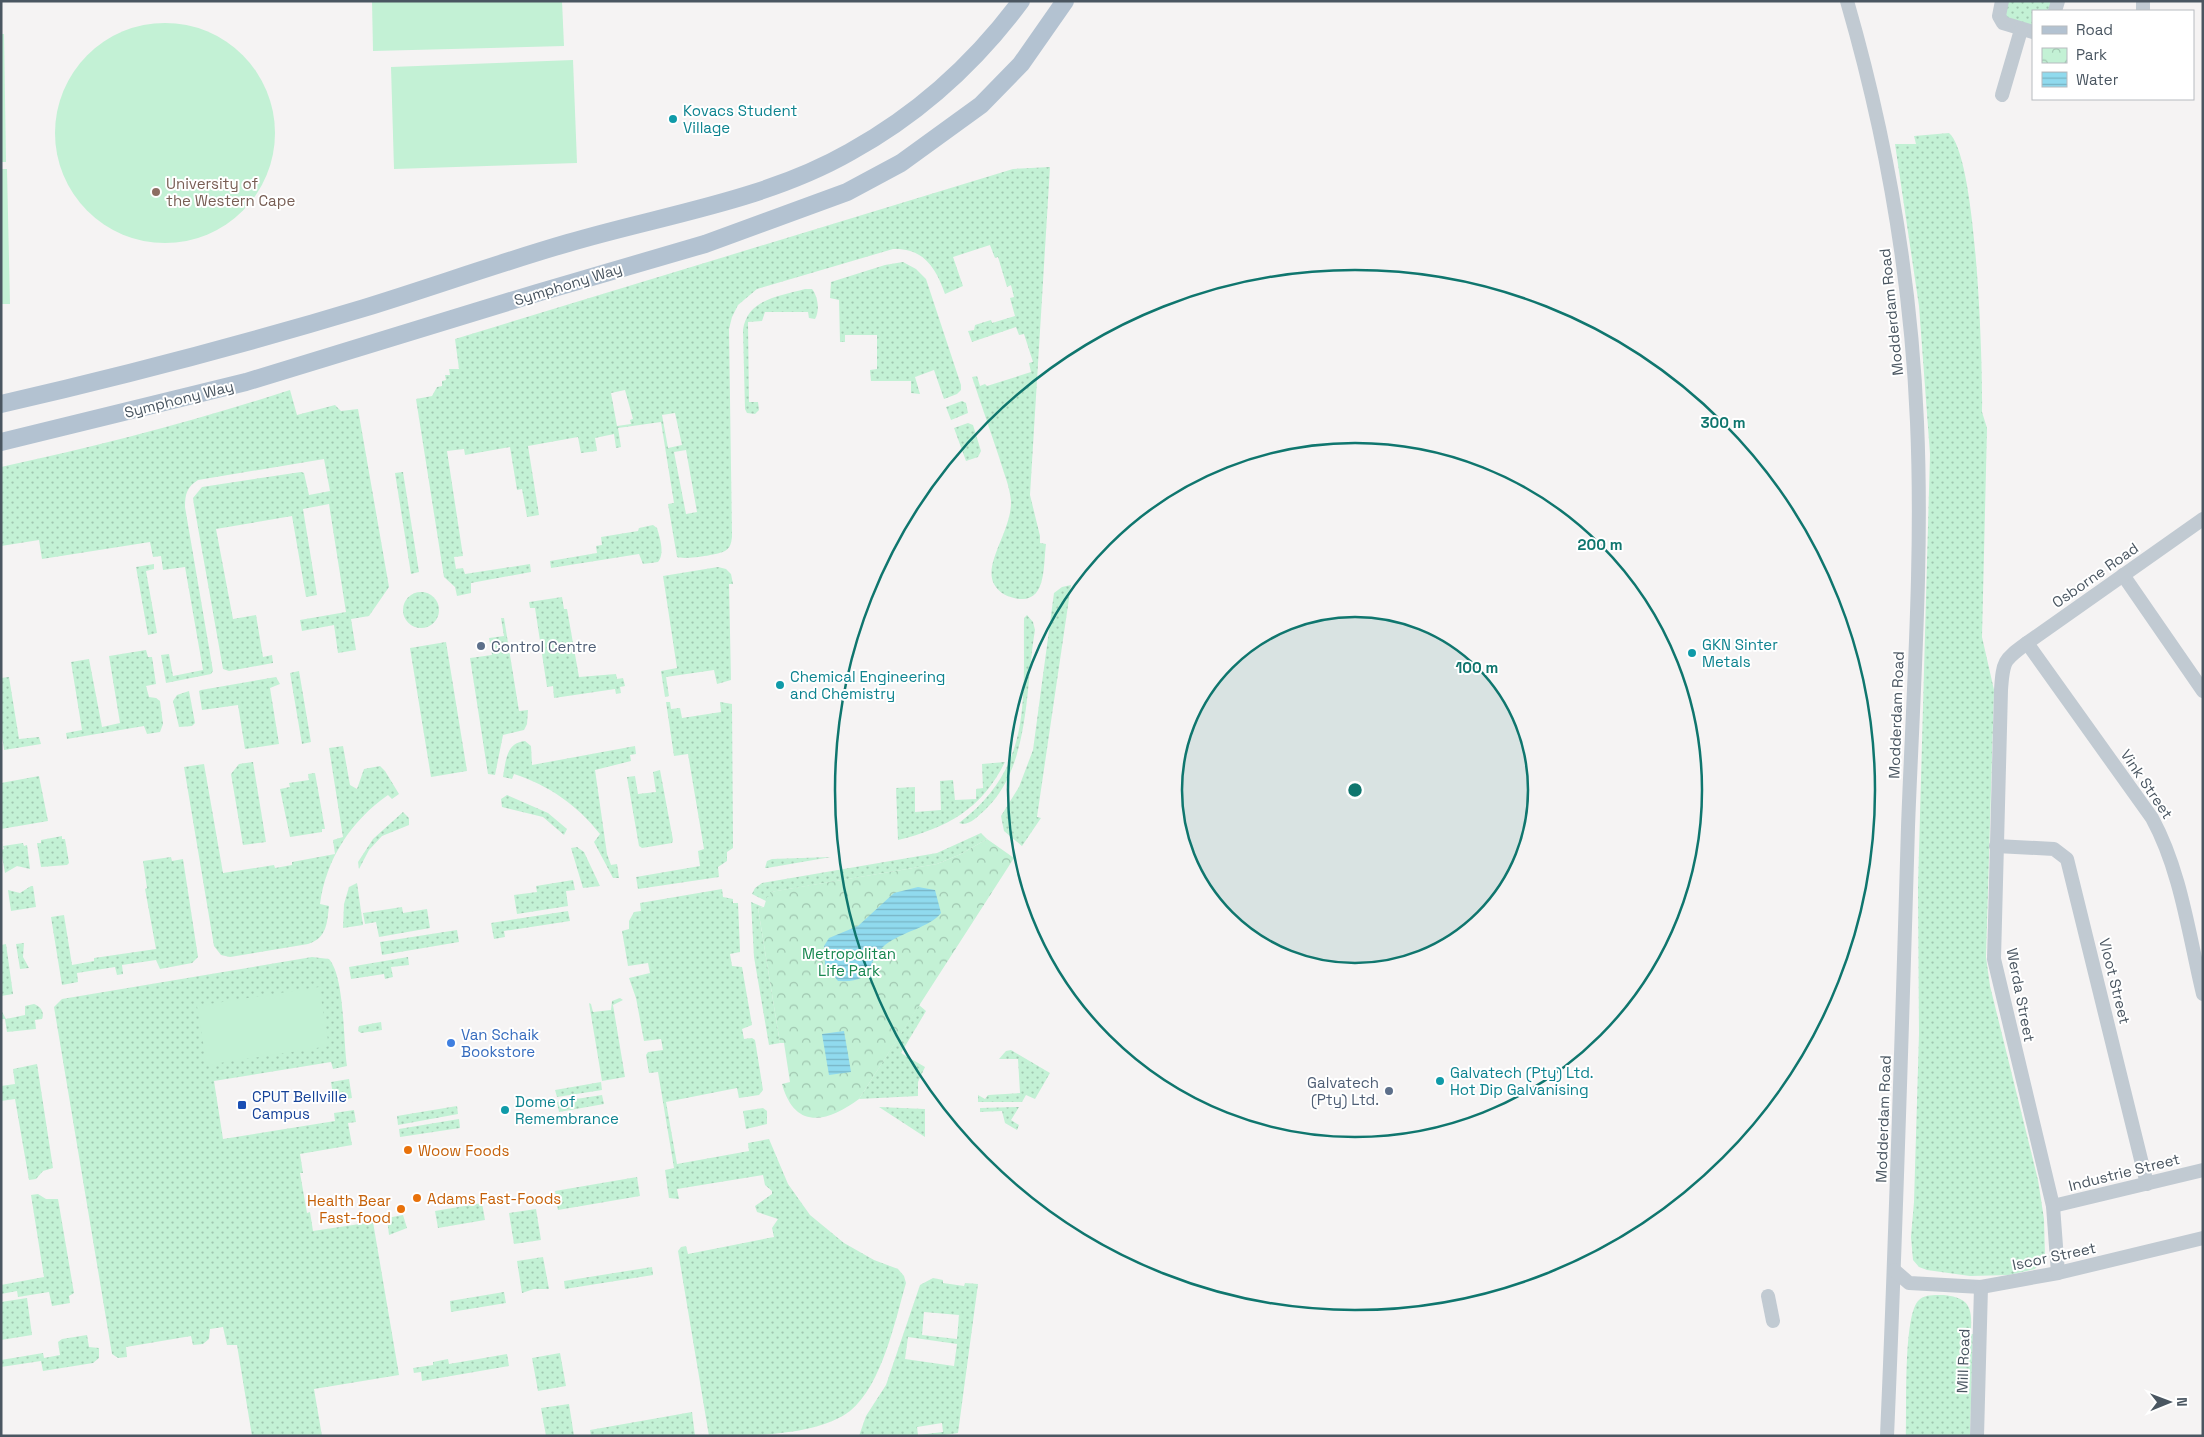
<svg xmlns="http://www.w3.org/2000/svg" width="2204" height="1437" font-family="'Space Grotesk',sans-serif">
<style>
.grass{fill:url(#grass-dots);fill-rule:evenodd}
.park{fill:url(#park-crowns)}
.garden{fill:#c3f1d5}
.water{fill:url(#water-rules)}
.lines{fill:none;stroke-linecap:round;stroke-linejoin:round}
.minor{stroke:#c1cad2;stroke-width:14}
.major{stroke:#b3c2d1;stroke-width:18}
.ring{fill:none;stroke:#0f766e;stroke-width:2.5}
.culture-dot{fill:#0f9aa8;stroke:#fff;stroke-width:2}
.education-dot{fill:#8d6e63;stroke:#fff;stroke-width:2}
.service-dot{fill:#5c6f8a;stroke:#fff;stroke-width:2}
.shop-dot{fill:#3f7fe0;stroke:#fff;stroke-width:2}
.transit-dot{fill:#1a4fb4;stroke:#fff;stroke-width:2}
.food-dot{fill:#e8710a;stroke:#fff;stroke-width:2}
.labels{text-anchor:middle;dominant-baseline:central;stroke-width:4;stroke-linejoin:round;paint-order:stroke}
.culture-label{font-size:15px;fill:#0d838f;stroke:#fff;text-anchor:start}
.education-label{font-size:15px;fill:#785e54;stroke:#fff;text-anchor:start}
.street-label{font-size:15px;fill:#4a5661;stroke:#fff}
.service-label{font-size:15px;fill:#4e5e75;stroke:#fff;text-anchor:start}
.park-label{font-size:15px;fill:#17864f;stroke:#fff}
.shop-label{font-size:15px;fill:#366cbe;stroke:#fff;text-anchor:start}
.transit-label{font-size:15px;fill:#164399;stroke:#fff;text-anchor:start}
.food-label{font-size:15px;fill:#c56008;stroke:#fff;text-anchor:start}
.centre{fill:#0f766e;stroke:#fff;stroke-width:2.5}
.ring-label{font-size:15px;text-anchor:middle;font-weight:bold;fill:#0f766e;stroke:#fff;stroke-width:4;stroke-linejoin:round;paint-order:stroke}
</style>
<defs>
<pattern id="grass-dots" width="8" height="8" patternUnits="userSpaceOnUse" patternTransform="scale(1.25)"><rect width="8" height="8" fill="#c3f1d5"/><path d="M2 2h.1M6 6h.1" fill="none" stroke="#a0c6b0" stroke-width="1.8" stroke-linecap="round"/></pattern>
<pattern id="park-crowns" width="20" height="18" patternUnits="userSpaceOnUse" patternTransform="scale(1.25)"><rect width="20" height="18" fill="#c3f1d5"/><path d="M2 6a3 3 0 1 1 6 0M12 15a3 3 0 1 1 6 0" fill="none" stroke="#a0c6b0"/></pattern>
<pattern id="water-rules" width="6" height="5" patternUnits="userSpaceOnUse" patternTransform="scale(1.25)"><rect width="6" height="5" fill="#90daee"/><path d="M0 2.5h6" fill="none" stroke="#78b4c4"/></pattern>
</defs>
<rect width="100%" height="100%" fill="#f5f3f3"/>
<!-- grass -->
<g class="grass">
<polygon points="2006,1 2053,1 2050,11 2033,11 2033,29 2003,18"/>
<path d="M1949,133c28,23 34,236 33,279l5,16 -5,209 12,53 -8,267 4,29 48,194 6,39 1,37 -10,13 -26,6 -39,1 -43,-6 -8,-3 -6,-7 -2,-23 3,-35 5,-168 -1,-147 12,-433 -11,-148 -24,-162h21l-2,-8z"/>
<path d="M1050,167l-20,328 10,41v7l6,1c-3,23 1,62 -32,54 -9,-2 -17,-7 -21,-16 -8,-21 19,-53 18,-81 -1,-14 -8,-30 -12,-44 -9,-27 -18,-53 -27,-80l5,-1 3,10 5,-2 2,2 44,-14 -2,-9 4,-1 -9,-28 -5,1 -3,-8 -44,15 -4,-11 6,-1 1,-5 16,-5 1,3 23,-7 -5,-18 4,-1 -3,-12 -4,2 -9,-30 -3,1 -5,-13 -37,12 10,29 -18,8c-9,-26 -21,-46 -52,-45l-136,40 -19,16 -6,12 -3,12 3,208c-1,6 -1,10 -7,14 -8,4 -40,9 -48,6l-9,-53 6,-1 -13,-81 -43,6 3,19 -5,1 -2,-14 -19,4 2,13 -16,2 -3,-16 -50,9 11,69 -12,2 -5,-28 -5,1 -7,-43 -45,8 -1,-6 -17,2 16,105 -9,1 2,12 7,-1 2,6 65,-10 1,8 -60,11v10l-14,3 -2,-9 -11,-10 -28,-178 16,-3 5,-9 5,-1v-5l4,-1 -1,-5h5l-1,-6h10l-4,-30 558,-170zM625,390l8,29 -3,1 1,4 -14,2 -6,-33zM675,413l7,32 -14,3 -6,-33zM686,450l11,62 -11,2 -12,-62z"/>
<polygon points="903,262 916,269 926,279 961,385 961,390 957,394 944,399 934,370 915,377 920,394 911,393 911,381 871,381 870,370 877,369 877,335 845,335 845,342 840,342 839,300 830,298 831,282 885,265"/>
<path d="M805,289h7c6,7 8,22 3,30l-6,-1 -1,-6h-43l-3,9 -14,1 1,80h9l1,8 -4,4 -8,-1 -2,-4 -2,-79c4,-31 37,-34 62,-41z"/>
<path d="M290,390l7,25 38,-10 6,6 17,-2 31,178 -20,29 -18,3 5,31 -18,3 -4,-28 -32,6 -2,-11 46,-8 -17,-108 -26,5 14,86 -11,2 -14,-81 -76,13 17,90 23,-4 7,42 9,-2 1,8 -44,8 -6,-2 -29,-164 -1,-7 9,-11 99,-15 3,1 5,22 21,-4 -6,-32 -126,21c-11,7 -13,14 -13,27l28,164 -2,3 -45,9 -5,-28 8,-1 4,22 30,-6 -18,-103 -22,3 -2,-14 -8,1 -3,-15 -108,17 -3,-19 -38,6v-79c98,-21 194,-46 289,-77z"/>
<polygon points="962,401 966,403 968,413 951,420 946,407"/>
<polygon points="968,423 973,425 981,451 978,457 966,461 954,428"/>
<polygon points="403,472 419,572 411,574 395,473"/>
<path d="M653,525l4,3c3,10 8,26 1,34l-15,2 -4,-10 -88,14 -1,-7 47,-8 -1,-7 6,-1 -1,-8 37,-6 1,-3z"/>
<polygon points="154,564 154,569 146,571 157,633 148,635 136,567"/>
<polygon points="718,567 726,569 731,574 733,584 729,584 731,680 717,684 714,670 666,677 669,696 665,697 661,671 677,668 663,576"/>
<polygon points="1071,585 1037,817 1041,818 1022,846 1004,831 1001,816 1019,787 1033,750 1054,593 1062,587"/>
<circle cx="421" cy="610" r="18"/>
<polygon points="562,597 564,609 567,609 579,677 616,674 617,679 623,678 625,686 620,687 621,693 616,694 615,689 554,698 553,686 547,687 535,608 530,608 529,602"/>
<path d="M1027,615l6,7 2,8c-10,58 -4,136 -50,180 -6,5 -14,14 -22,14l-4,-1c74,-56 64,-123 65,-205z"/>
<polygon points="501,618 504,618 519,711 528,710 527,724 524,730 503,735 495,775 488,774 470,658 492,655 489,638 504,636"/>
<polygon points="446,642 467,771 431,777 410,648"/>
<polygon points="146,650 148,657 152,657 156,684 146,686 149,697 156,698 160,701 163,724 160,732 147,734 144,726 67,739 66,733 82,730 71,662 89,659 102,727 120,723 109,656"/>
<polygon points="299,671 311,742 302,744 290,673"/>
<polygon points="9,677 19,739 39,737 41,744 4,750 1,730 1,678"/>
<polygon points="276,677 280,684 270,688 279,744 245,749 238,705 202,710 199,691 201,690"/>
<polygon points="189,691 195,723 192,726 179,727 173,701 177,695"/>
<polygon points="666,702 670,702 671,709 680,708 682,718 721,712 720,702 732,704 733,848 727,852 727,861 718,867 719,877 638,889 636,877 700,866 698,851 704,849 688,754 674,756"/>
<path d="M525,741l6,5 1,19 103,-19 1,8 -6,1 1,6 -36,9 12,84 4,11 6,-1 2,14h-6l-1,-2 -18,-34 6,-8c-23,-29 -50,-48 -86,-60l-2,5 -9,-2c3,-17 3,-34 22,-36z"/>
<path d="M343,746l7,39 7,4 7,-20 16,-3 5,5 14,23 -7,5 -4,-4c-37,26 -62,64 -68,109l9,2c-2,17 -2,32 -21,38l-78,13 -9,-2 -7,-9 -30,-179 20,-3 19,109 51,-8 1,3 17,-3v-3l43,-8 -2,-14 10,-3 -14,-89z"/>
<polygon points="253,762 266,842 243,845 231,774 239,764"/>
<path d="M1005,762c-23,47 -58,66 -107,78l-2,-52 19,-1v25l26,-2 -1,-29 13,-1 2,20 21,-1v-10l7,-1 -1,-24z"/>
<polygon points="660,770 673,840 672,843 642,848 639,846 627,777 635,776 638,794 656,792 653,772"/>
<polygon points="315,773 325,829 322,829 322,832 290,837 280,789 290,787 289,783 309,780 308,774"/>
<polygon points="39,776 48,821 1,829 1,783"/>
<polygon points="507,795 548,813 567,829 564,835 543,817 502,807 501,799"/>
<polygon points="403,812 409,818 409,825 382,836 369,850 359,869 358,862 373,839"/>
<polygon points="981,833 987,839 961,854 937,864 771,892 771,897 768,902 752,894 755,888 762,883 937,853"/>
<polygon points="62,836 62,839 65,839 69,863 67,865 41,867 37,843 41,843 41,840"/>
<polygon points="23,843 24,846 27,845 30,869 17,866 5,873 1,850 4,849 3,846"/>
<polygon points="577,847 584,852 600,886 583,888 571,848"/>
<polygon points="171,857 172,861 183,859 198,957 192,963 160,969 156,960 122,965 123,974 117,975 115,967 77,973 78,982 62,985 51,917 64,915 72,965 94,961 94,958 156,949 145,889 147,888 143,861"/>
<polygon points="831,857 767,868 765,868 767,861 772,859"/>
<polygon points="573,880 575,890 566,891 568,906 517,914 514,895 537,892 536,886"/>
<polygon points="357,883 363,925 343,928 344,904 349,887"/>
<polygon points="31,886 33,886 36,907 11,911 8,890 20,893"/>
<path d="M722,889l1,8 10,2v4h5l2,47v2l-10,2 2,12 10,1 10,58 -10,4 2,10 8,-1 3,2 8,50 -4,5 -20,3 -2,-10 -71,14 11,62 72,-13 -1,-8 21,-4 19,45 22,31 34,28 30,17 24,9 6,7 2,7c-11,38 -24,102 -56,128 -32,25 -101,25 -141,25l-31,-185 3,-4 5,-1 2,8 86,-17 -2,-9 6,-9 -21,-7 -2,-6 17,-12v-3l-7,-6 -2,-10 -86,14 2,10 -10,-1 -4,-28 9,-2 -16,-96 -9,1 -3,-18 2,-3 15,-2 -2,-11 -17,2 -8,-43 -7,-20 21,-5 -2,-10 -20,3 -6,-35 7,-2v-8l5,-9 7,-1 -1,-8z"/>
<polygon points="751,902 763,907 758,908 780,1043 769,1045 754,957"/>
<polygon points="402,907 403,913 427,909 430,928 379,937 376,922 365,924 363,913"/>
<polygon points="568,911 570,921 504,931 505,937 494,939 491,923"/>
<polygon points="457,930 459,942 382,955 380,942"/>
<polygon points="24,943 23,957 29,968 20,969 16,944"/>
<polygon points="6,944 13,994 1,996 1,945"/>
<path d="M312,957l17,2c16,18 14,82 18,107l-14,3 -2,-7 -117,19 9,58 112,-18 -1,-8 20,-3 2,12 -8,1 4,22 -52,9 3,19h-3l7,40 3,-1 3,19 60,-9 26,153 -85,14 8,47h-70l-15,-91h-10l-4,-18 -13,2 -1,10 -6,5 -10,1 -2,-9 -65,11 1,10 -9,1 -6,-4 -58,-347 8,-8z"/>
<polygon points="408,957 409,965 391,967 393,977 385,979 384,974 351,979 349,967"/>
<polygon points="620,998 623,1000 613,1005 625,1077 602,1081 589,1003 591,1004 593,1012 611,1010 612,1001"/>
<path d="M34,1004c6,2 11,8 8,15l-7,1 1,9 -29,3 -2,-13h-4v-9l5,9 19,-4v-9z"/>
<polygon points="919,1005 926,1011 901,1053 925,1067 918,1082 918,1096 859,1099"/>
<polygon points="381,1022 382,1030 361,1033 358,1031 359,1026"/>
<polygon points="1011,1050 1050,1073 1035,1099 1026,1095 1022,1102 978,1102 978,1095 985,1099 988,1095 1020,1093 1018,1059 999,1059 1006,1051"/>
<polygon points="37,1064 53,1168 43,1171 36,1179 29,1180 15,1099 1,1101 1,1086 15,1084 13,1069"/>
<polygon points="349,1079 352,1098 334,1101 331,1082"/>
<polygon points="601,1082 602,1090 557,1097 555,1090"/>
<polygon points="602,1095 604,1104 559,1112 557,1102"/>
<polygon points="457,1106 458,1114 398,1125 397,1116"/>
<polygon points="879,1107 925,1109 925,1137"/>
<polygon points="1019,1107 1011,1120 1019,1125 1017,1130 1005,1123 1002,1111 980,1112 980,1108"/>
<polygon points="763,1108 767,1111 767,1124 746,1129 743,1111"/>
<polygon points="459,1119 460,1128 400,1137 399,1129"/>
<polygon points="637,1177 640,1196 558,1210 555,1191"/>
<polygon points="38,1194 46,1199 58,1199 74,1293 69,1296 70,1303 52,1306 49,1292 18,1297 17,1291 1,1294 1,1285 44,1277 31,1195"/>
<polygon points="482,1203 485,1220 438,1228 435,1211"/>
<polygon points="536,1209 541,1240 514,1244 509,1213"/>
<polygon points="403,1215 407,1228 389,1235 387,1218"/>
<polygon points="543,1257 549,1289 534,1289 522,1293 517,1261"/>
<polygon points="652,1267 653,1275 565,1289 564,1281"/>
<path d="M933,1278l10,2v3l21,3 1,-3 13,1 -20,149 -20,3h-79l7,-20 20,-31 34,-100zM924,1312l35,3 -2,24 -35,-4zM908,1337l49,7 -3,22 -49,-7zM942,1423l1,9 -25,3 -1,-8z"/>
<polygon points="504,1292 506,1303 451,1312 450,1301"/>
<path d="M1944,1295c28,3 28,15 27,39h2l-3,102h-64c1,-25 -3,-122 13,-136 6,-6 17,-5 25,-5z"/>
<polygon points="27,1298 32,1335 1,1340 1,1302"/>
<polygon points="87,1335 89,1347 99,1348 99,1358 93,1363 43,1371 41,1361 1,1367 1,1360 43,1353 44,1358 60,1355 58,1342 62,1339"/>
<polygon points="560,1353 566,1386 538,1391 532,1358"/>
<polygon points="507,1354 509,1366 422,1381 421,1372 414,1373 413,1368 433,1365 433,1362 448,1359 449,1364"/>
<polygon points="569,1404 574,1436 546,1436 541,1408"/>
<polygon points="692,1412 695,1436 591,1436 590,1430"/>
</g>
<!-- park -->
<path class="park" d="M987,839l27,19 -155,241c-31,23 -64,32 -77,-15l8,-2 -6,-39h-4l-22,-135 6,-1 3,-10h4l-1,-5 167,-28 24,-10z"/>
<!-- garden -->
<g class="garden">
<polygon points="372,1 562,1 564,46 373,51"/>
<circle cx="165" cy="133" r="110"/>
<polygon points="1,34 4,34 6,162 1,162"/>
<polygon points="573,60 577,163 394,169 391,67"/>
<polygon points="1,169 7,169 10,304 1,304"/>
<polygon points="319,987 329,1046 207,1065 197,1006"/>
</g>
<!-- water -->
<g class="water">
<path d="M918,887l17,3 6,23c-10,14 -40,19 -56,32 -22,19 -7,38 -47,36l-13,-16 -1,-19 5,-8 29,-12 36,-33z"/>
<polygon points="844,1031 851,1072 829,1075 822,1034"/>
</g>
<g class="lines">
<!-- minor -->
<g class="minor">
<path d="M1847,1c40,138 64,278 70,421 6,135 -4,271 -9,405 -6,203 -12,406 -21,609"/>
<polyline points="2002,1 1999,16 2003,23 2033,32"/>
<polyline points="2055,11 2058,1"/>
<polyline points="2143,11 2143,1"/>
<polyline points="2002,95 2021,30"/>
<polyline points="2123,575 2203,691"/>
<path d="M2027,643l125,175c29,53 37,118 51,176"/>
<polyline points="1996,846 2054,849 2067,859 2147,1184"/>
<polyline points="2053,1206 2203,1170"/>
<polyline points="1894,1270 1909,1283 1981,1287 2058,1273 2203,1238"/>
<path d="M2058,1273l-5,-67 -59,-247 7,-269c2,-30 3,-30 26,-47l176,-124"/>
<polyline points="1768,1296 1773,1321"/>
<polyline points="1977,1436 1981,1287"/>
</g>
<!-- major -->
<g class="major">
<path d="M1,404c122,-28 244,-60 363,-96 68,-21 135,-45 204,-65 94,-28 196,-42 282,-91 67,-37 125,-89 171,-151"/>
<polyline points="1,442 246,382 537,293 705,244 847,192 901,163 981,105 1021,64 1065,1"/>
</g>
</g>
<!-- distance rings -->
<circle cx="1355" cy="790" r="173" fill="#0f766e" fill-opacity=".12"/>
<g class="ring">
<circle cx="1355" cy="790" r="173"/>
<circle cx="1355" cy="790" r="347"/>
<circle cx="1355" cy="790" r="520"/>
</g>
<!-- markers -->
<g class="culture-dot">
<circle cx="673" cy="119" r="5"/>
<circle cx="1692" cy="653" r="5"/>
<circle cx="780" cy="685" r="5"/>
<circle cx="1440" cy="1081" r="5"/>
<circle cx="505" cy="1110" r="5"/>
</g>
<circle class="education-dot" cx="156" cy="192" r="5"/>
<g class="service-dot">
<circle cx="481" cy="646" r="5"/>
<circle cx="1389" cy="1091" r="5"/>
</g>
<circle class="shop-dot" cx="451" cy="1043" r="5"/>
<rect class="transit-dot" x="237" y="1100" width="10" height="10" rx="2.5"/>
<g class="food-dot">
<circle cx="408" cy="1150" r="5"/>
<circle cx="417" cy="1198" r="5"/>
<circle cx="401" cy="1209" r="5"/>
</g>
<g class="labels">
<!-- culture labels -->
<g class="culture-label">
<text x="683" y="110">Kovacs Student<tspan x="683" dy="17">Village</tspan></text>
<text x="1702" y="644">GKN Sinter<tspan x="1702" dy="17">Metals</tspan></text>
<text x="790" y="676">Chemical Engineering<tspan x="790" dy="17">and Chemistry</tspan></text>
<text x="1450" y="1072">Galvatech (Pty) Ltd.<tspan x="1450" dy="17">Hot Dip Galvanising</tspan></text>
<text x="515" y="1101">Dome of<tspan x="515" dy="17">Remembrance</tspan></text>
</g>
<!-- education labels -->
<g class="education-label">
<text x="166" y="183">University of<tspan x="166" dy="17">the Western Cape</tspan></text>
</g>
<!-- street labels -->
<g class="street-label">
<text transform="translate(568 284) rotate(-17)">Symphony Way</text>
<text transform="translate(1891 312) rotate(-96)">Modderdam Road</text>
<text transform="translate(179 399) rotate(-14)">Symphony Way</text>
<text transform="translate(2095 575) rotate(-35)">Osborne Road</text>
<text transform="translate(1896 715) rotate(-88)">Modderdam Road</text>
<text transform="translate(2147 784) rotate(56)">Vink Street</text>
<text transform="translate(2115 981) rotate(76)">Vloot Street</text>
<text transform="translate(2021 995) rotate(79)">Werda Street</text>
<text transform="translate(1883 1119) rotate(-88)">Modderdam Road</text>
<text transform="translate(2124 1172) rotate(-14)">Industrie Street</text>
<text transform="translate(2054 1256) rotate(-12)">Iscor Street</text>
<text transform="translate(1963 1361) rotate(-88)">Mill Road</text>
</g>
<!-- service labels -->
<g class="service-label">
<text x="491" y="646">Control Centre</text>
<text x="1379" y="1082" text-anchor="end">Galvatech<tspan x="1379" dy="17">(Pty) Ltd.</tspan></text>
</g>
<!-- park labels -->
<g class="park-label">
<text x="849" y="953">Metropolitan<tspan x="849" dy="17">Life Park</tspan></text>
</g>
<!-- shop labels -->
<g class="shop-label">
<text x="461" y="1034">Van Schaik<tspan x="461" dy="17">Bookstore</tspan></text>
</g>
<!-- transit labels -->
<g class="transit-label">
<text x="252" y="1096">CPUT Bellville<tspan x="252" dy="17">Campus</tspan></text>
</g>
<!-- food labels -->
<g class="food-label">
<text x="418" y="1150">Woow Foods</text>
<text x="427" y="1198">Adams Fast-Foods</text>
<text x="391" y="1200" text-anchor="end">Health Bear<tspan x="391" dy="17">Fast-food</tspan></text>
</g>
</g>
<circle cx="1355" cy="790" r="8" class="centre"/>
<g class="ring-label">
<text x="1723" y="428">300 m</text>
<text x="1600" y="550">200 m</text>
<text x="1477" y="673">100 m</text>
</g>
<!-- border -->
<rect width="2204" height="1437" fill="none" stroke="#4a5661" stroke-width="5"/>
<!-- legend -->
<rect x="2032" y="10" width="162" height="90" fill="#ffffff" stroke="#b7bbc0"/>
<rect x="2042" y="26" width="25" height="8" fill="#b3c2d1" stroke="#b7bbc0"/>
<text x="2076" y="35" font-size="15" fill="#4a5661">Road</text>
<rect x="2042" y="48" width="25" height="15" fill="url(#park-crowns)" stroke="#b7bbc0"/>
<text x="2076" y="60" font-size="15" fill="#4a5661">Park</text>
<rect x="2042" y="72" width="25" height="15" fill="url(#water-rules)" stroke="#b7bbc0"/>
<text x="2076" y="85" font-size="15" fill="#4a5661">Water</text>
<!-- north arrow -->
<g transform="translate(2169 1402) rotate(89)" stroke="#ffffff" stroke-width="4" paint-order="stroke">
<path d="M0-4L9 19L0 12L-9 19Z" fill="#4a5661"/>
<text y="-8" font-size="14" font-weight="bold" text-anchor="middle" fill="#4a5661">N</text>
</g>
</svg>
